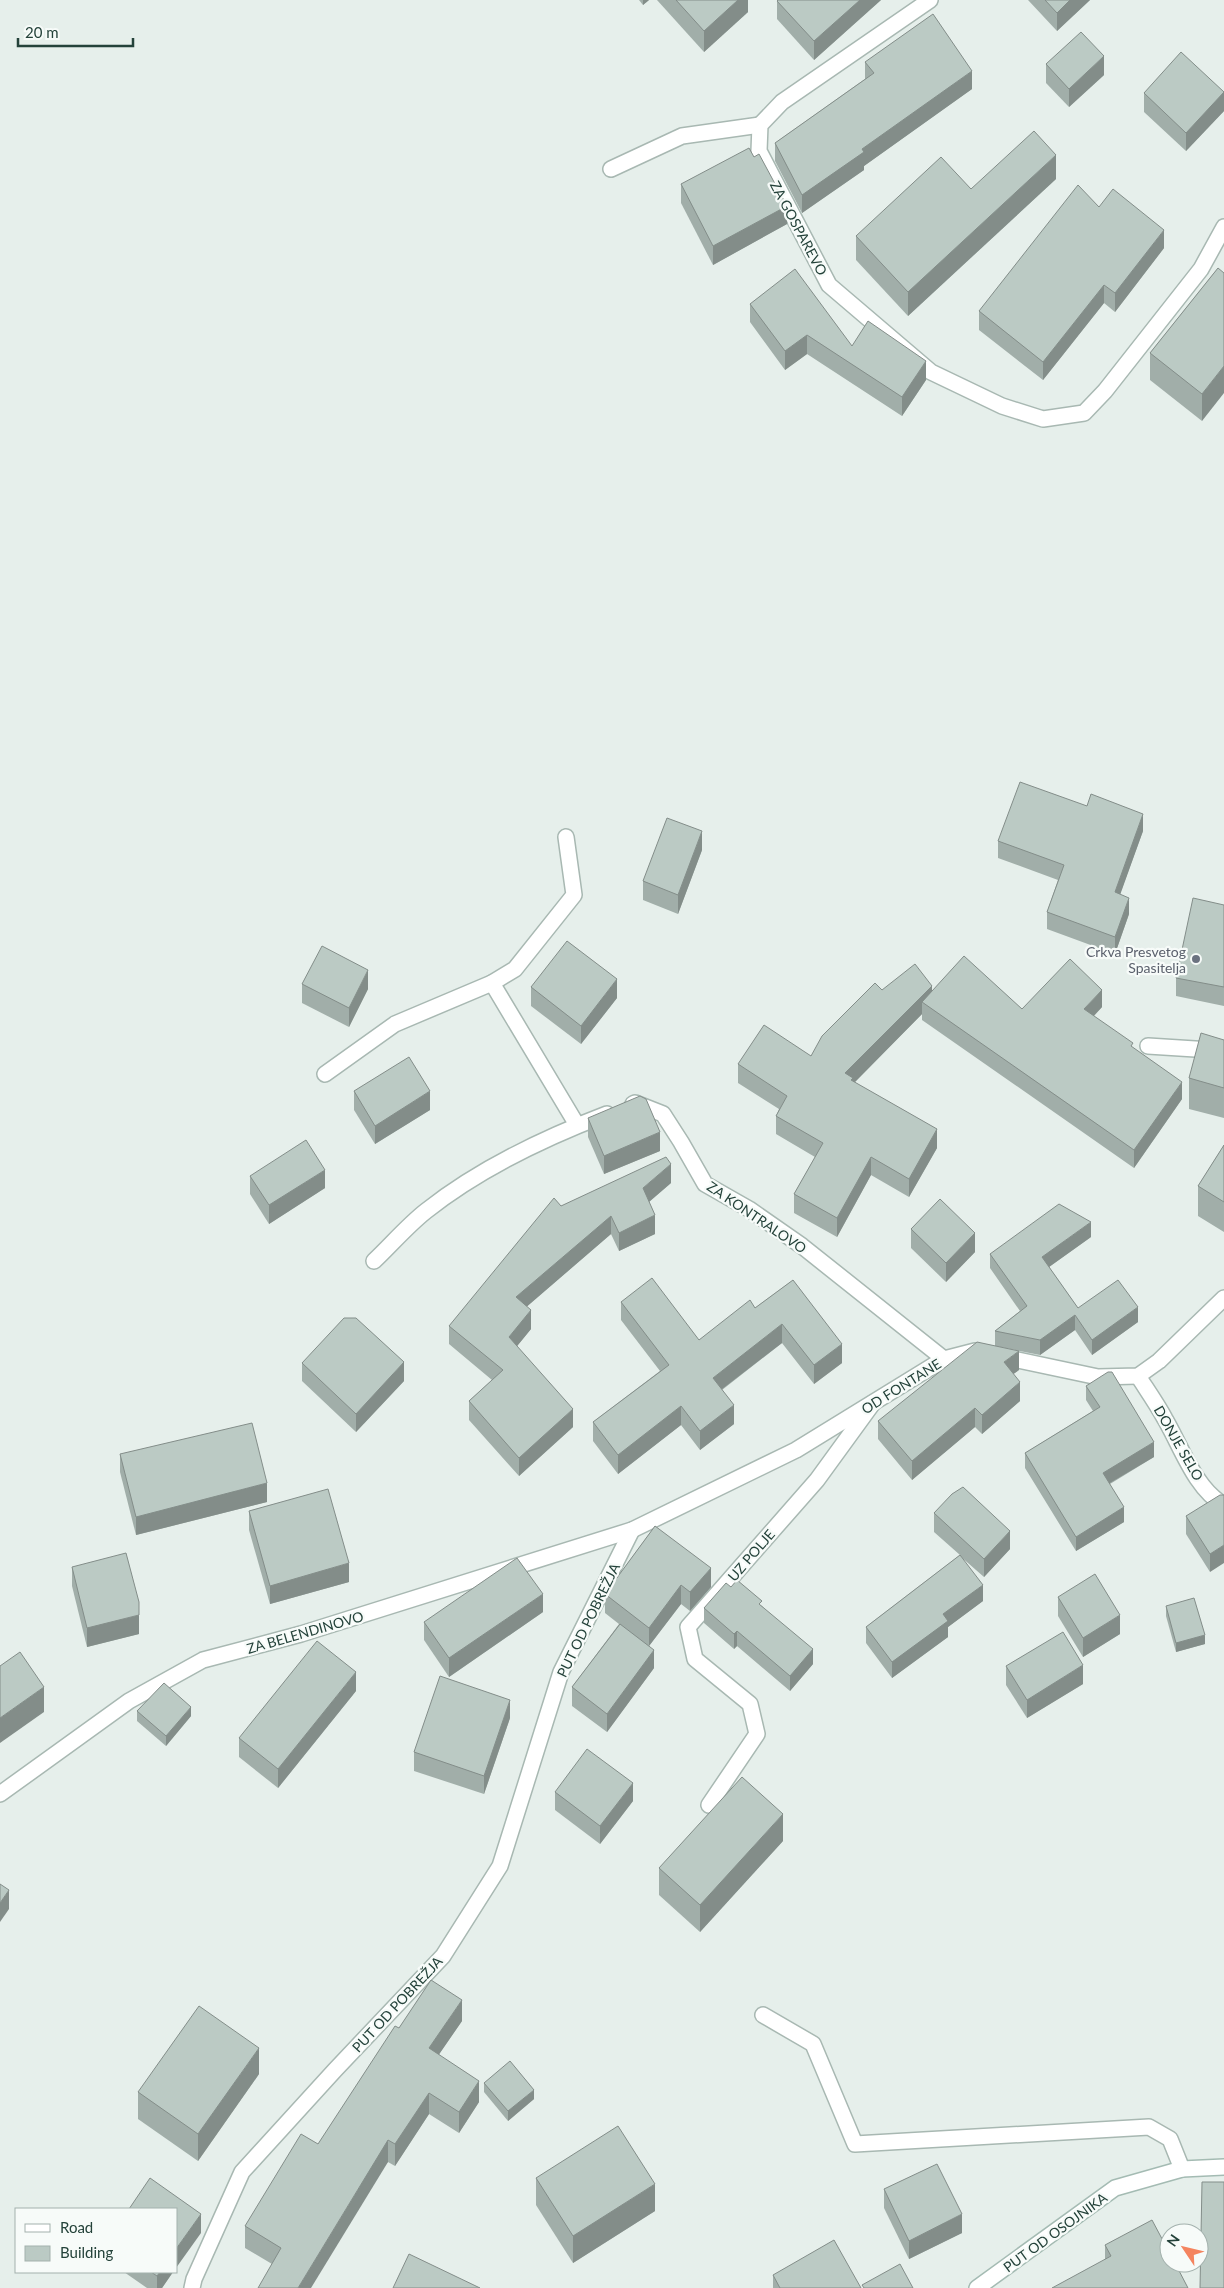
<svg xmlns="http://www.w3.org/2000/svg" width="1224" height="2288" font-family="Lato,sans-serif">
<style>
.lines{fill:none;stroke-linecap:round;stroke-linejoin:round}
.lane-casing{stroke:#a8b8b2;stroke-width:18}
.street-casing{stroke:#a8b8b2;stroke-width:18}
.secondary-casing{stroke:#a4bbb3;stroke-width:18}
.lane{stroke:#fff;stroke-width:15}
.street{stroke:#fff;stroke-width:15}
.secondary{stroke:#fff;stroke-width:15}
.wall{fill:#a1aea9}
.shaded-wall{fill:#838d89}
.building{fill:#bbcac4;stroke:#838d89}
.worship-dot{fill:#6b7280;stroke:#f7fbf9;stroke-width:2}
.labels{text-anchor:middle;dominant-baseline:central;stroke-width:4.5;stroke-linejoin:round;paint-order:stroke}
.street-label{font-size:14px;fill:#24423a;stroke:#f7fbf9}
.worship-label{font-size:14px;fill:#5b616d;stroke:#f7fbf9;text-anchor:end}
</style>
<rect width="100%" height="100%" fill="#e6efeb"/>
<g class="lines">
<defs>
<g id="lane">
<polyline points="611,169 682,136 760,125"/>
<polyline points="492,983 577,1125"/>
<polyline points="1148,1046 1211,1050 1224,1055"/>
<polyline points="325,1074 395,1024 492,983 515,969 574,895 566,837"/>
<path d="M1138,1376c9,14 19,28 27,43 16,27 30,70 59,86"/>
<polyline points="709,1805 757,1734 750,1704 695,1659 688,1627 817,1480 873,1403"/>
<polyline points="763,2015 813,2044 855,2144 1149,2127 1170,2139 1182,2169"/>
</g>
<g id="street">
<polyline points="930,0 782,102 760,125 759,151 829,285 931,372 1002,406 1043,419 1084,413 1105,391 1201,269 1224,227"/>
<polyline points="633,1104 635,1103 663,1114 681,1142 705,1184 749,1209 802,1246 944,1359"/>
<path d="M374,1261c17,-16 33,-35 52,-50 53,-42 118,-73 181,-97"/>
<polyline points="0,1794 129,1701 203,1660 301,1634 632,1530 796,1450 944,1359 975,1351 1098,1377 1138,1376 1159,1361 1224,1298"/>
<polyline points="192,2288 194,2279 242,2172 335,2070 443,1956 500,1866 561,1672 632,1530"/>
</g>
<polyline id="secondary" points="977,2288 1115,2188 1182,2169 1224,2167"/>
</defs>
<!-- lane casing -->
<use href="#lane" class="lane-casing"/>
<!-- street casing -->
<use href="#street" class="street-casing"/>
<!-- secondary casing -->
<use href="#secondary" class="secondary-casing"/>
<!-- lane -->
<use href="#lane" class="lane"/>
<!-- street -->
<use href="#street" class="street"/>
<!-- secondary -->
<use href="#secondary" class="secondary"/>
</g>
<!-- wall -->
<g class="wall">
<polygon points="639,0 649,0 643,5"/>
<polygon points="657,0 748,0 748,12 704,52"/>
<polygon points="881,0 814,60 777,19 777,1"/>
<polygon points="1028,0 1090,0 1057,31"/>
<polygon points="865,62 972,89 864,166 864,170 802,213 775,161 775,143 865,79"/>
<polygon points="1046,64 1104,75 1069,107 1046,83"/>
<polygon points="1224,92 1224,111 1186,151 1144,112 1144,93"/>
<polygon points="754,157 787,224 713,265 681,203 681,184"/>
<polygon points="1056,179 908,316 856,260 856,236 971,189"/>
<polygon points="1099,207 1164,248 1115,312 1104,303 1043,380 979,330 979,311"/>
<polygon points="1218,268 1202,421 1150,380 1150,353"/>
<polygon points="750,304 852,346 926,380 902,416 807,354 785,370 750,322"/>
<polygon points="1143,831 1120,894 1129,914 1115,954 1047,929 1047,912 1058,880 998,858 998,841"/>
<polygon points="702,850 678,914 643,900 643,881"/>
<polygon points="1224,905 1224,1006 1176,996 1176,978"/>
<polygon points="302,984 368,989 349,1027 302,1003"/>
<polygon points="531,987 617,998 581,1044 531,1006"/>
<polygon points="882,990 932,992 1022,1009 1102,1007 1094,1016 1133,1048 1182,1099 1134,1168 922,1020 922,1014 855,1082 937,1148 909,1197 871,1175 837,1237 794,1213 794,1194 815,1157 776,1134 776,1116 779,1109 738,1083 738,1064 811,1056"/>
<polygon points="1224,1040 1224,1118 1189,1109 1189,1078"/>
<polygon points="354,1091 430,1110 375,1144 354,1110"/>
<polygon points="588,1118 660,1151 604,1174 588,1137"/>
<polygon points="1224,1145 1224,1232 1198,1216 1198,1186"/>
<polygon points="250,1176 325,1188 269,1224 250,1194"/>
<polygon points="671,1183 649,1202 655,1234 619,1251 611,1234 527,1306 531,1329 517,1346 573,1427 519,1476 469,1420 469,1401 492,1380 449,1344 449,1326 561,1206"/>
<polygon points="911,1229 975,1252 946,1282 911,1248"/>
<polygon points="1091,1237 1049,1267 1078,1308 1138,1322 1092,1355 1075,1330 1040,1355 995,1346 995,1331 1020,1311 990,1268 990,1254"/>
<polygon points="793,1280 842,1363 814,1384 782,1343 722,1390 734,1424 700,1450 681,1425 618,1474 593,1441 593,1422 660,1371 621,1320 621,1302 699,1340 755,1308"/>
<polygon points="302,1363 404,1381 356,1432 302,1381"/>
<polygon points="1019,1370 1013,1374 1020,1401 982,1434 975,1427 912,1480 878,1439 878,1421"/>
<polygon points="1086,1386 1154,1457 1110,1484 1124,1522 1076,1551 1025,1468 1025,1453 1093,1411 1086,1400"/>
<polygon points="120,1454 267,1502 136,1535 120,1472"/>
<polygon points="1224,1495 1210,1572 1186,1534 1186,1516"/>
<polygon points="249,1511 349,1582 270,1604 249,1530"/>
<polygon points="934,1513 1010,1549 984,1577 960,1556 983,1601 948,1627 948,1637 892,1678 866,1643 866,1627 960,1555 934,1532"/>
<polygon points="655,1526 711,1587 690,1611 681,1604 649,1646 654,1668 607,1732 572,1706 572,1687 619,1624 605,1613 605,1594"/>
<polygon points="72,1567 139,1634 87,1647 72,1586"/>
<polygon points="731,1587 762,1606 813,1664 790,1691 737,1646 734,1649 704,1623 704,1608"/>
<polygon points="1058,1597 1120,1634 1083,1657 1058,1616"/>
<polygon points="1166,1606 1205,1644 1176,1652 1166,1616"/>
<polygon points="543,1612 449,1677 424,1640 424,1622"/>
<polygon points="1006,1666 1083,1684 1027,1718 1006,1685"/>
<polygon points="356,1691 278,1788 239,1757 239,1738"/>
<polygon points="137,1711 191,1716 166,1746 137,1721"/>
<polygon points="510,1718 484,1794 414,1771 414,1752"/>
<polygon points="555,1792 633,1801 600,1844 555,1810"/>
<polygon points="783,1841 700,1932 659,1895 659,1868"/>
<polygon points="462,2021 439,2054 479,2102 459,2133 429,2114 395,2166 388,2162 272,2264 245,2248 245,2226 318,2144 399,2028"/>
<polygon points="259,2074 198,2161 138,2119 138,2092"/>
<polygon points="484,2083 534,2099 508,2121 484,2092"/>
<polygon points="536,2178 655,2211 573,2263 536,2205"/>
<polygon points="884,2189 962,2233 909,2259 884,2208"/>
<polygon points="1105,2245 1188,2288 1105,2260"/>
<polygon points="124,2272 173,2272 162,2288 147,2288"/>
<polygon points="773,2275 861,2288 773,2288"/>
</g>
<!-- shaded-wall -->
<g class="shaded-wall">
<polygon points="643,0 649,0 643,5"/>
<polygon points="738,0 748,0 748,12 704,52 704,31"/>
<polygon points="860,0 881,0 814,60 814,41"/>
<polygon points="1070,0 1090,0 1057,31 1057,13"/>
<polygon points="1104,56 1104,75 1069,107 1069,89"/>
<polygon points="972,71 972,89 864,166 864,170 802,213 802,195 862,149"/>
<polygon points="1224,92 1224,111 1186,151 1186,133"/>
<polygon points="1056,155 1056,179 908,316 908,292"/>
<polygon points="787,206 787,224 713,265 713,246"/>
<polygon points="1164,230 1164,248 1115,312 1115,293"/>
<polygon points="1104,285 1104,303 1043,380 1043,362"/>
<polygon points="807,335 807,354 785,370 785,351"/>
<polygon points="926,361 926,380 902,416 902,397"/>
<polygon points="1224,366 1224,393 1202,421 1202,394"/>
<polygon points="1143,814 1143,831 1115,909 1115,892"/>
<polygon points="702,831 702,850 678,914 678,895"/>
<polygon points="1129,898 1129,914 1115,954 1115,937"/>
<polygon points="368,970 368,989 349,1027 349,1008"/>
<polygon points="617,979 617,998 581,1044 581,1026"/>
<polygon points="932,986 932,1005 922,1002 922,1014 853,1084 845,1073"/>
<polygon points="1102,990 1102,1007 1084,1026 1084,1009"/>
<polygon points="1182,1082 1182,1099 1134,1168 1134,1150"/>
<polygon points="430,1091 430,1110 375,1144 375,1126"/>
<polygon points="937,1129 937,1148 909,1197 909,1179"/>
<polygon points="660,1132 660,1151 604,1174 604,1156"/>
<polygon points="871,1157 871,1175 837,1237 837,1218"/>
<polygon points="671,1164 671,1183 643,1207 643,1188"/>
<polygon points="325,1170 325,1188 269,1224 269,1205"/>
<polygon points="655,1215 655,1234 619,1251 619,1233"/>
<polygon points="611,1216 611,1234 516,1316 516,1297"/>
<polygon points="1091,1222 1091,1237 1042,1272 1042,1257"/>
<polygon points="975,1233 975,1252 946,1282 946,1263"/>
<polygon points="1138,1307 1138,1322 1092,1355 1092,1340"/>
<polygon points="531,1310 531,1329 509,1356 509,1337"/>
<polygon points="1075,1315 1075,1330 1040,1355 1040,1340"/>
<polygon points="782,1324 782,1343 713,1396 713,1378"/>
<polygon points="842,1344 842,1363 814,1384 814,1365"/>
<polygon points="1019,1351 1019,1370 1004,1381 1004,1362"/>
<polygon points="404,1362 404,1381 356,1432 356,1414"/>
<polygon points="1020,1382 1020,1401 982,1434 982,1415"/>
<polygon points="734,1405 734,1424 700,1450 700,1431"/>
<polygon points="681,1406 681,1425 618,1474 618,1455"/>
<polygon points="975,1408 975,1427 912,1480 912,1461"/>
<polygon points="573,1409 573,1427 519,1476 519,1458"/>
<polygon points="1154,1442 1154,1457 1103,1487 1103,1473"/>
<polygon points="267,1483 267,1502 136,1535 136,1517"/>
<polygon points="1124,1507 1124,1522 1076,1551 1076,1537"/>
<polygon points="1010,1531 1010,1549 984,1577 984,1559"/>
<polygon points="1224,1545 1224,1563 1210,1572 1210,1554"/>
<polygon points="349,1563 349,1582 270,1604 270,1586"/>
<polygon points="711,1568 711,1587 690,1611 690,1592"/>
<polygon points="681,1585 681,1604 649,1646 649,1628"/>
<polygon points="983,1585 983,1601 948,1627 948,1637 892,1678 892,1662 943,1614"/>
<polygon points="543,1594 543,1612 449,1677 449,1658"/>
<polygon points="139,1615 139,1634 87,1647 87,1628"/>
<polygon points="1120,1615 1120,1634 1083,1657 1083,1638"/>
<polygon points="737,1631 737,1646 734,1649 734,1634"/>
<polygon points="1205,1635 1205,1644 1176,1652 1176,1643"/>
<polygon points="813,1649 813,1664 790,1691 790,1676"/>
<polygon points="654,1650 654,1668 607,1732 607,1714"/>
<polygon points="1083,1665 1083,1684 1027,1718 1027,1700"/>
<polygon points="356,1672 356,1691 278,1788 278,1769"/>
<polygon points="44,1687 44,1712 0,1743 0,1718"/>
<polygon points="510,1700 510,1718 484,1794 484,1776"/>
<polygon points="191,1707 191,1716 166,1746 166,1736"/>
<polygon points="633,1783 633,1801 600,1844 600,1826"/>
<polygon points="783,1814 783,1841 700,1932 700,1905"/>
<polygon points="9,1890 9,1909 0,1922 0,1903"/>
<polygon points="462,2000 462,2021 429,2069 429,2048"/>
<polygon points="259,2048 259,2074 198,2161 198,2134"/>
<polygon points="479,2081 479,2102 459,2133 459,2112"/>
<polygon points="534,2090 534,2099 508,2121 508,2111"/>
<polygon points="429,2093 429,2114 395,2166 395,2144"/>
<polygon points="388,2140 388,2162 311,2288 298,2288"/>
<polygon points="655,2184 655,2211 573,2263 573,2236"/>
<polygon points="201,2214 201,2233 176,2268 176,2249"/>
<polygon points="962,2214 962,2233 909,2259 909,2241"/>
<polygon points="160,2272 173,2272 162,2288 157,2288 157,2276"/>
</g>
<!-- building -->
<g class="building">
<polygon points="676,0 738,0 704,31"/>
<polygon points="778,0 860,0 814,41 777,1"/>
<polygon points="1045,0 1070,0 1057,13"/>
<polygon points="933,14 972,71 862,149 864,152 802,195 775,143 874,73 865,62"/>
<polygon points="1081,32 1104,56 1069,89 1046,64"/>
<polygon points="1181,52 1224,92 1186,133 1144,93"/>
<polygon points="1034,131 1056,155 908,292 856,236 941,157 971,189"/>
<polygon points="749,148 754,157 759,154 787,206 713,246 681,184"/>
<polygon points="1078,185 1099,207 1113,189 1164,230 1115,293 1104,285 1043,362 979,311"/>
<polygon points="1218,268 1224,273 1224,366 1202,394 1150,353"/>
<polygon points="795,269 852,346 868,321 926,361 902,397 807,335 785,351 750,304"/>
<polygon points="1020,782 1087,806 1091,794 1143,814 1115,892 1129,898 1115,937 1047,912 1064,865 998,841"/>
<polygon points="667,818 702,831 678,895 643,881"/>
<polygon points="1193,898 1224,905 1224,987 1176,978"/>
<polygon points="567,941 617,979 581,1026 531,987"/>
<polygon points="322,946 368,970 349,1008 302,984"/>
<polygon points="964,956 1022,1009 1070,959 1102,990 1084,1009 1133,1043 1131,1046 1182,1082 1134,1150 922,1002"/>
<polygon points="915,964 932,986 845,1073 853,1078 851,1080 937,1129 909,1179 871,1157 837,1218 794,1194 823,1143 776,1116 787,1096 738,1064 764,1025 811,1056 822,1036 875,983 882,990"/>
<polygon points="1201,1033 1224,1040 1224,1088 1189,1078"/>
<polygon points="409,1057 430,1091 375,1126 354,1091"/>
<polygon points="640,1096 646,1099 660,1132 604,1156 588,1118"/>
<polygon points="306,1140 325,1170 269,1205 250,1176"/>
<polygon points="1224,1145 1224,1202 1198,1186"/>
<polygon points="666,1157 671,1164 643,1188 655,1215 619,1233 611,1216 516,1297 531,1310 509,1337 573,1409 519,1458 469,1401 503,1370 449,1326 554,1198 561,1206"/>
<polygon points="940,1199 975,1233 946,1263 911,1229"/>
<polygon points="1059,1204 1091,1222 1042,1257 1078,1308 1118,1280 1138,1307 1092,1340 1075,1315 1040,1340 995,1331 1027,1306 990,1254"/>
<polygon points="652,1278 699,1340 750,1300 755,1308 793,1280 842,1344 814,1365 782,1324 713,1378 734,1405 700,1431 681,1406 618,1455 593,1422 669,1365 621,1302"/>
<polygon points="344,1318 356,1318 404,1362 356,1414 302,1363"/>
<polygon points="977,1342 1019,1351 1004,1362 1020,1382 982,1415 975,1408 912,1461 878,1421"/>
<polygon points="1108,1372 1112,1372 1154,1442 1103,1473 1124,1507 1076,1537 1025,1453 1100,1407 1086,1386"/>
<polygon points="252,1423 267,1483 136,1517 120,1454"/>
<polygon points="963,1487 1010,1531 984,1559 934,1513 952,1494"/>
<polygon points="328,1489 349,1563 270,1586 249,1511"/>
<polygon points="1220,1495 1224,1495 1224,1545 1210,1554 1186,1516"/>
<polygon points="655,1526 711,1568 690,1592 681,1585 649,1628 605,1594"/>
<polygon points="126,1553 139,1602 139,1615 87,1628 72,1567"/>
<polygon points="960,1555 983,1585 943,1614 948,1621 892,1662 866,1627"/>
<polygon points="517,1558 543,1594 449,1658 424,1622"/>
<polygon points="1095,1574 1120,1615 1083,1638 1058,1597"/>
<polygon points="737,1580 762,1601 759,1604 813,1649 790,1676 737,1631 734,1634 704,1608 726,1583 731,1587"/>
<polygon points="1194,1598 1205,1635 1176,1643 1166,1606"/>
<polygon points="620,1624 654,1650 607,1714 572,1687"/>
<polygon points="1063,1632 1083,1665 1027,1700 1006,1666"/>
<polygon points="317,1641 356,1672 278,1769 239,1738"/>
<polygon points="20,1652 44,1687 0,1718 0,1666"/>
<polygon points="440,1676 510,1700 484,1776 414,1752"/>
<polygon points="164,1683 191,1707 166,1736 137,1711"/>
<polygon points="587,1749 633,1783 600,1826 555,1792"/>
<polygon points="742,1777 783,1814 700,1905 659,1868"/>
<polygon points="0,1884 9,1890 0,1903"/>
<polygon points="431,1980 462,2000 429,2048 479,2081 459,2112 429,2093 395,2144 388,2140 298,2288 258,2288 281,2248 245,2226 301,2134 318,2144 395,2026 399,2028"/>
<polygon points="199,2006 259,2048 198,2134 138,2092"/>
<polygon points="510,2061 534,2090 508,2111 484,2083"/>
<polygon points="618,2126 655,2184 573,2236 536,2178"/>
<polygon points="937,2164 962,2214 909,2241 884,2189"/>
<polygon points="150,2178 201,2214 176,2249 176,2209 129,2209"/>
<polygon points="1202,2182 1224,2182 1224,2288 1200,2288"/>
<polygon points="1152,2220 1169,2252 1169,2263 1175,2263 1188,2288 1052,2288 1111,2256 1105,2245"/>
<polygon points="834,2240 861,2288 780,2288 773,2275"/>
<polygon points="409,2254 480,2288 393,2288"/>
<polygon points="900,2264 913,2288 864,2288 862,2285"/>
<polygon points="151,2272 160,2272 157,2276"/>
</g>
<!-- markers -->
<circle class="worship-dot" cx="1196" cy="959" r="5"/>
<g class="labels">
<!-- street labels -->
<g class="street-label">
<text transform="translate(799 228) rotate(62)">ZA GOSPAREVO</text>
<text transform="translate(757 1217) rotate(34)">ZA KONTRALOVO</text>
<text transform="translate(901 1386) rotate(-32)">OD FONTANE</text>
<text transform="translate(1179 1443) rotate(60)">DONJE SELO</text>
<text transform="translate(751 1555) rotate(-49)">UZ POLJE</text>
<text transform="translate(588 1620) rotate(-64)">PUT OD POBREŽJA</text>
<text transform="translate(305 1632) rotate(-16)">ZA BELENDINOVO</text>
<text transform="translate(397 2004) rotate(-47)">PUT OD POBREŽJA</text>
<text transform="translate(1055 2232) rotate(-36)">PUT OD OSOJNIKA</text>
</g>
<!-- worship labels -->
<g class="worship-label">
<text x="1186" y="951">Crkva Presvetog<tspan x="1186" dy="16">Spasitelja</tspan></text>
</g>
</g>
<!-- legend -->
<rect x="15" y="2208" width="162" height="65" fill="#f7fbf9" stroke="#a3b1ad"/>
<rect x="25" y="2224" width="25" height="8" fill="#ffffff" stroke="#a3b1ad"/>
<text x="60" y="2233" font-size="15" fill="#24423a">Road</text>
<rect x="25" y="2246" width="25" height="15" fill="#bbcac4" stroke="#a3b1ad"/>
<text x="60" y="2258" font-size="15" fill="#24423a">Building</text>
<!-- north arrow -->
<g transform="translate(1184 2248) rotate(305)"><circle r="24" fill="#f7fbf9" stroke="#a3b1ad"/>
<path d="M0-4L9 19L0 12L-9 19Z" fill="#f4845f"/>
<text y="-8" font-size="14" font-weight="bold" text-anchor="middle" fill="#24423a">N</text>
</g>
<!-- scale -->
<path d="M18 38v8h115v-8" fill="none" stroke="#24423a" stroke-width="2.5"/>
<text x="25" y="38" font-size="15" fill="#24423a" stroke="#f7fbf9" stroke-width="4" paint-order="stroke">20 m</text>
</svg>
